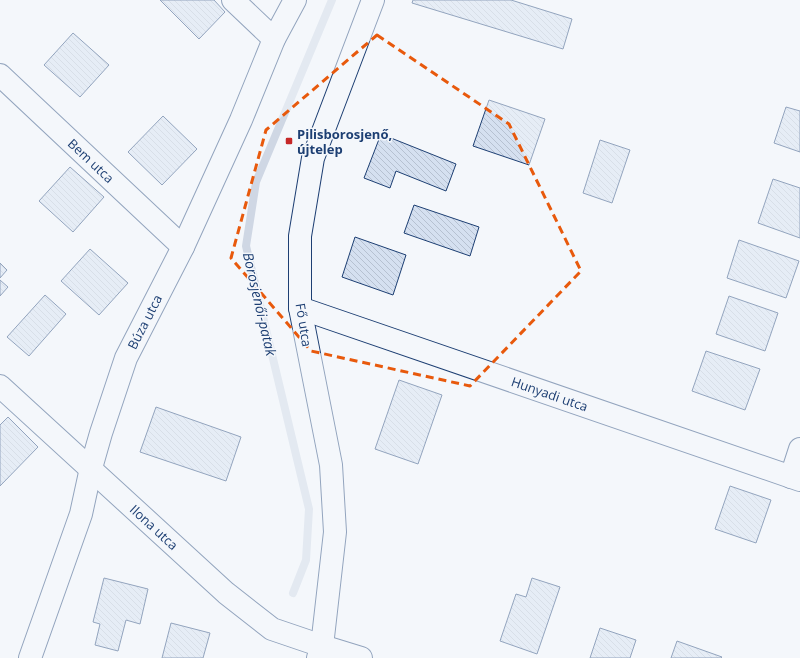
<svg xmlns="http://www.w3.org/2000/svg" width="800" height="658" font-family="'Open Sans',sans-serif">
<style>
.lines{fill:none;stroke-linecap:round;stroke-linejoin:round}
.stream{stroke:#cfd7e4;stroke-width:8}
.building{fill:url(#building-back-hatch);stroke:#1d3f73}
.street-casing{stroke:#1d3f73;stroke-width:24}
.secondary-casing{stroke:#1d3f73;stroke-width:24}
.street{stroke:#f4f7fb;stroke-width:22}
.secondary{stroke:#f4f7fb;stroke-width:22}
.marked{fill:none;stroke:#e8590c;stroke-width:3;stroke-dasharray:8 5;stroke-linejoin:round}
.poi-dot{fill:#c62828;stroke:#f4f7fb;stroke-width:1.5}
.labels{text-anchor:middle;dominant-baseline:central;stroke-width:3;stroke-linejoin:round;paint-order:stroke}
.poi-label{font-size:13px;font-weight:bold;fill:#1d3f73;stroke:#f4f7fb;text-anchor:start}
.street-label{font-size:13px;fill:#1d3f73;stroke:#f4f7fb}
.water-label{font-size:14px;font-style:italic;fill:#1d3f73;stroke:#f4f7fb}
</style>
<defs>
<pattern id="building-back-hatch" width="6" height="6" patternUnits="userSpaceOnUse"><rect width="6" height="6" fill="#d5e0f0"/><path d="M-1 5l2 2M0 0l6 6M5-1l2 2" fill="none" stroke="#b6c1d1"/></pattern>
</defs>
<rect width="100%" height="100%" fill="#f4f7fb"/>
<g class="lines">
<!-- stream -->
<polyline class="stream" points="293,593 306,560 309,509 246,246 256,182 332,0"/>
</g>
<!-- building -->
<g class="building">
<polygon points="160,0 214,0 225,12 199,39"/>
<polygon points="413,0 511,0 572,19 563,49 412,3"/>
<polygon points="73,33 109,65 80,97 44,65"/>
<polygon points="489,100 545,119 529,165 473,146"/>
<polygon points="786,107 800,111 800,152 774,143"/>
<polygon points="163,116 197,149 162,185 128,152"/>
<polygon points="381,134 456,164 446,191 396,171 390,188 364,178"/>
<polygon points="600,140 630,150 612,203 583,193"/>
<polygon points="70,167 104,197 73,232 39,201"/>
<polygon points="773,179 800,188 800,238 758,223"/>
<polygon points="414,205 479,227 470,256 404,233"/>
<polygon points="355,237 406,255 393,295 342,277"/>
<polygon points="739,240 799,261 786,298 727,278"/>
<polygon points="90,249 128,283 99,315 61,281"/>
<polygon points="0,263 7,270 0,278"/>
<polygon points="0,280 8,287 0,296"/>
<polygon points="45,295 66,314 29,356 7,337"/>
<polygon points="729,296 778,313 765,351 716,334"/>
<polygon points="706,351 760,369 745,410 692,391"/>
<polygon points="399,380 442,395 418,464 375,449"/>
<polygon points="156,407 241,437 226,481 140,452"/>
<polygon points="8,417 38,447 0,486 0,425"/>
<polygon points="730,486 771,500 756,543 715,529"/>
<polygon points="104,578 148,589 140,624 126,620 118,651 95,645 100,624 93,622"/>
<polygon points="532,578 560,587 537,654 500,641 516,594 526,597"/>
<polygon points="171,623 210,633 203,658 162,658"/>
<polygon points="600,628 636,640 630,658 590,658"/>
<polygon points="677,641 722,657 721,658 671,658"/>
</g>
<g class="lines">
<defs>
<g id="street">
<polyline points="233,0 274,39"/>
<path id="s1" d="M0,75l183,172"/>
<path id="s2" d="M300,308l500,172"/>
<path id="s3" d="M0,386l226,207 46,36 50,17 39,12"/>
<polyline points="791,477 800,449"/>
<path id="s4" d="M30,658l51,-144 10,-46 10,-35 25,-75 57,-111 58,-127 33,-81 21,-39"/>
</g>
<polyline id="secondary" points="318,658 322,646 335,532 331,465 300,308 300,236 313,158 373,0"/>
</defs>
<!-- street casing -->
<use href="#street" class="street-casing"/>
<!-- secondary casing -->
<use href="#secondary" class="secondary-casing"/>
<!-- street -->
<use href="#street" class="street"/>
<!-- secondary -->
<use href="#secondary" class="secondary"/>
</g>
<!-- marked area -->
<path d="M0 0H800V658H0ZM377,35l132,89 72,147 -111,115 -159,-35 -80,-93 35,-128z" fill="#f4f7fb" fill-opacity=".55" fill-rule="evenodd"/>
<path class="marked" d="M377,35l132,89 72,147 -111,115 -159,-35 -80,-93 35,-128z"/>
<!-- markers -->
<rect class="poi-dot" x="285" y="137" width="8" height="8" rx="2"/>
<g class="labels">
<!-- poi labels -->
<g class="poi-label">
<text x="297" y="134">Pilisborosjenő,<tspan x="297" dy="15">újtelep</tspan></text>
</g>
<!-- street labels -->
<g class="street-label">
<text stroke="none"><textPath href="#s1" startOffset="125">Bem utca</textPath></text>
<text stroke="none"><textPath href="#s4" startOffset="356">Búza utca</textPath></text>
<text transform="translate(304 325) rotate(81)">Fő utca</text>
<text stroke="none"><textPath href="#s2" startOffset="264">Hunyadi utca</textPath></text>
<text stroke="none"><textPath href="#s3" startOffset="209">Ilona utca</textPath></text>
</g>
<!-- water labels -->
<g class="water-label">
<text transform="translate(260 304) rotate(77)">Borosjenői-patak</text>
</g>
</g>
</svg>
